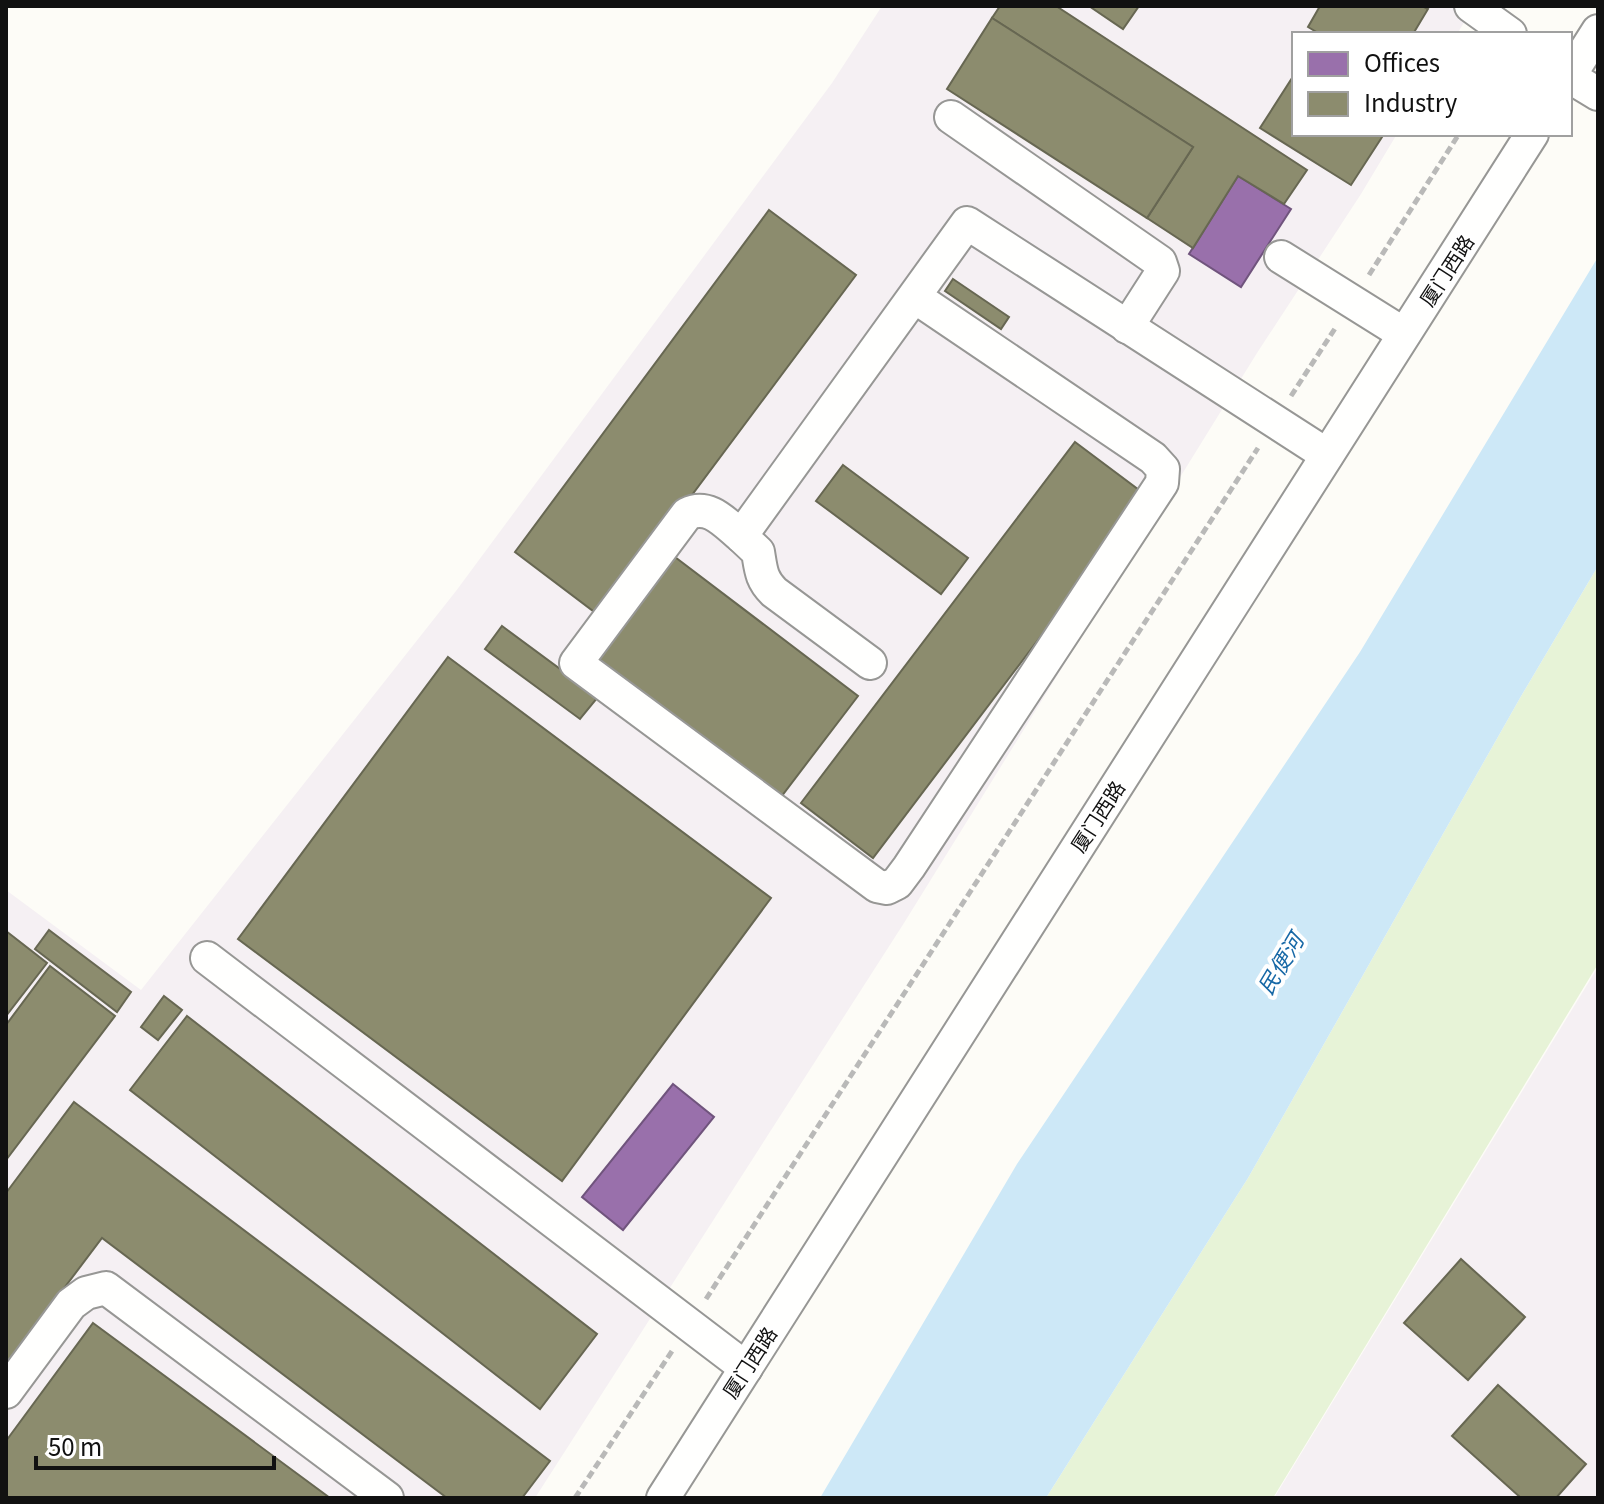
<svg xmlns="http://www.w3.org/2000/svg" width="1604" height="1504" font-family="Georgia,'Noto Sans SC',serif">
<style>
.industrial{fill:#f5f0f3}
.green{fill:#e7f3d7}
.water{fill:#cde8f7}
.offices{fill:#9970ab;stroke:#70547d;stroke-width:2}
.industry{fill:#8c8c6e;stroke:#676752;stroke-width:2}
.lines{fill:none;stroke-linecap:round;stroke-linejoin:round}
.minor-casing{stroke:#979795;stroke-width:36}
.path{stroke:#b9b9b8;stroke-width:5;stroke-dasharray:8 4;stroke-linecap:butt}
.minor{stroke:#fffffe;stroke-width:32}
.labels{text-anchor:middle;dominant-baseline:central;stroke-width:8;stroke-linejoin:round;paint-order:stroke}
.street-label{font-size:20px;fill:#111;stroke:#fff}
.water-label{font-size:22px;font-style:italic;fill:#1768a6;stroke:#fff}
</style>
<rect width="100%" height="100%" fill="#fdfcf7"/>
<!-- industrial -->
<g class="industrial">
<polygon points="882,6 1474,6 1457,34 1294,34 1294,134 1397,134 1361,194 1257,353 904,923 535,1498 6,1498 6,890 141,990 456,591 832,83"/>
<polygon points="1598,967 1598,1498 1274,1498"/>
</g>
<!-- green -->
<polygon class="green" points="1598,566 1598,964 1273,1498 1046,1498 1248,1178 1520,698"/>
<!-- water -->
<polygon class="water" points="1598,257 1598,566 1520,698 1248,1178 1046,1498 820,1498 1017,1164 1360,652"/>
<!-- offices -->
<g class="offices">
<polygon points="1238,176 1291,209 1241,287 1189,254"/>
<polygon points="673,1084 714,1117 623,1230 582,1197"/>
</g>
<!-- industry -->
<g class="industry">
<polygon points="1000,6 1056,6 1307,170 1284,204 1238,176 1193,248 1147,218 1193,147 992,18"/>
<polygon points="1089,6 1139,6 1123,29"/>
<polygon points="1320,6 1422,6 1428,9 1413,34 1320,34 1308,27"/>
<polygon points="992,18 1193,147 1147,218 947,89"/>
<polygon points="1294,75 1294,134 1384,134 1351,185 1260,128"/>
<polygon points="769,210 856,275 601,617 515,552"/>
<polygon points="953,279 1009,317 1001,329 945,291"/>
<polygon points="1075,442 1147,496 873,858 801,803"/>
<polygon points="843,465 968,558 941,594 816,501"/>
<polygon points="671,554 858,696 781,797 595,656"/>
<polygon points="502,626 598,697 580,719 485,649"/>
<polygon points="448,657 771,898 562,1181 238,939"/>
<polygon points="49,930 131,992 117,1012 35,949"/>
<polygon points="6,931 47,963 6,1016"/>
<polygon points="50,966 115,1016 6,1160 6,1025"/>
<polygon points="164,996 182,1010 158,1040 141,1027"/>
<polygon points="187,1016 597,1334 540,1409 130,1090"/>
<polygon points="74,1102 550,1461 522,1498 447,1498 102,1238 6,1365 6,1193"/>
<polygon points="1461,1259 1525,1317 1468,1380 1404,1323"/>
<polygon points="93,1323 330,1498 6,1498 6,1441"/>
<polygon points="1498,1385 1586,1464 1556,1498 1521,1498 1452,1436"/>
</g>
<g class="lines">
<defs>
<g id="minor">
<polyline points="1471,6 1510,34"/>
<polyline points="1570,75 1598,31"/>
<polyline points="1570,77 1598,94"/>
<polyline points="951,117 1160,262 1163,271 1127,327"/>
<polyline points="1281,257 1404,334"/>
<path d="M915,297l238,161 10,11 -1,14 -253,384 -12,16 -10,5 -10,-2 -301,-223 111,-149c22,-11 38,9 54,22l226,-313 360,232"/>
<path d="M741,536l17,16c3,18 3,27 16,40l96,71"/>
<polyline points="207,958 746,1368"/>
<polyline points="6,1392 71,1304 86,1293 106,1288 387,1498"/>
<polyline points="663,1498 1532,134"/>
</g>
</defs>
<!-- minor casing -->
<use href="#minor" class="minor-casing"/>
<!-- path -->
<g class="path">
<polyline points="1369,275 1459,134"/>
<polyline points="1291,396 1336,327"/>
<polyline points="706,1299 1258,448"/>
<polyline points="575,1498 672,1351"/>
</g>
<!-- minor -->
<use href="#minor" class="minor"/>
</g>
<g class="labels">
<!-- street labels -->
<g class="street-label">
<text transform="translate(1446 270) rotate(-57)">厦门西路</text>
<text transform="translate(1097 816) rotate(-57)">厦门西路</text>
<text transform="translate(749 1362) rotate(-57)">厦门西路</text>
</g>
<!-- water labels -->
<g class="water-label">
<text transform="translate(1279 963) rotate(-59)">民便河</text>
</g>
</g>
<!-- border -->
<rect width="1604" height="1504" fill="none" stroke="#111111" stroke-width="16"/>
<!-- legend -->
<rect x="1292" y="32" width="280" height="104" fill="#ffffff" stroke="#a0a0a0" stroke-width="2"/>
<rect x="1308" y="52" width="40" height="24" fill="#9970ab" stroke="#a0a0a0" stroke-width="2"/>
<text x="1364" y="72" font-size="24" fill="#111111">Offices</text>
<rect x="1308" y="92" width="40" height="24" fill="#8c8c6e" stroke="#a0a0a0" stroke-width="2"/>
<text x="1364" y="112" font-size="24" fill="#111111">Industry</text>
<!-- scale -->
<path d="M36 1456v12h238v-12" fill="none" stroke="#111111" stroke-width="4"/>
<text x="48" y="1456" font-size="24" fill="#111111" stroke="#ffffff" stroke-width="6" paint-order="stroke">50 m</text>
</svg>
